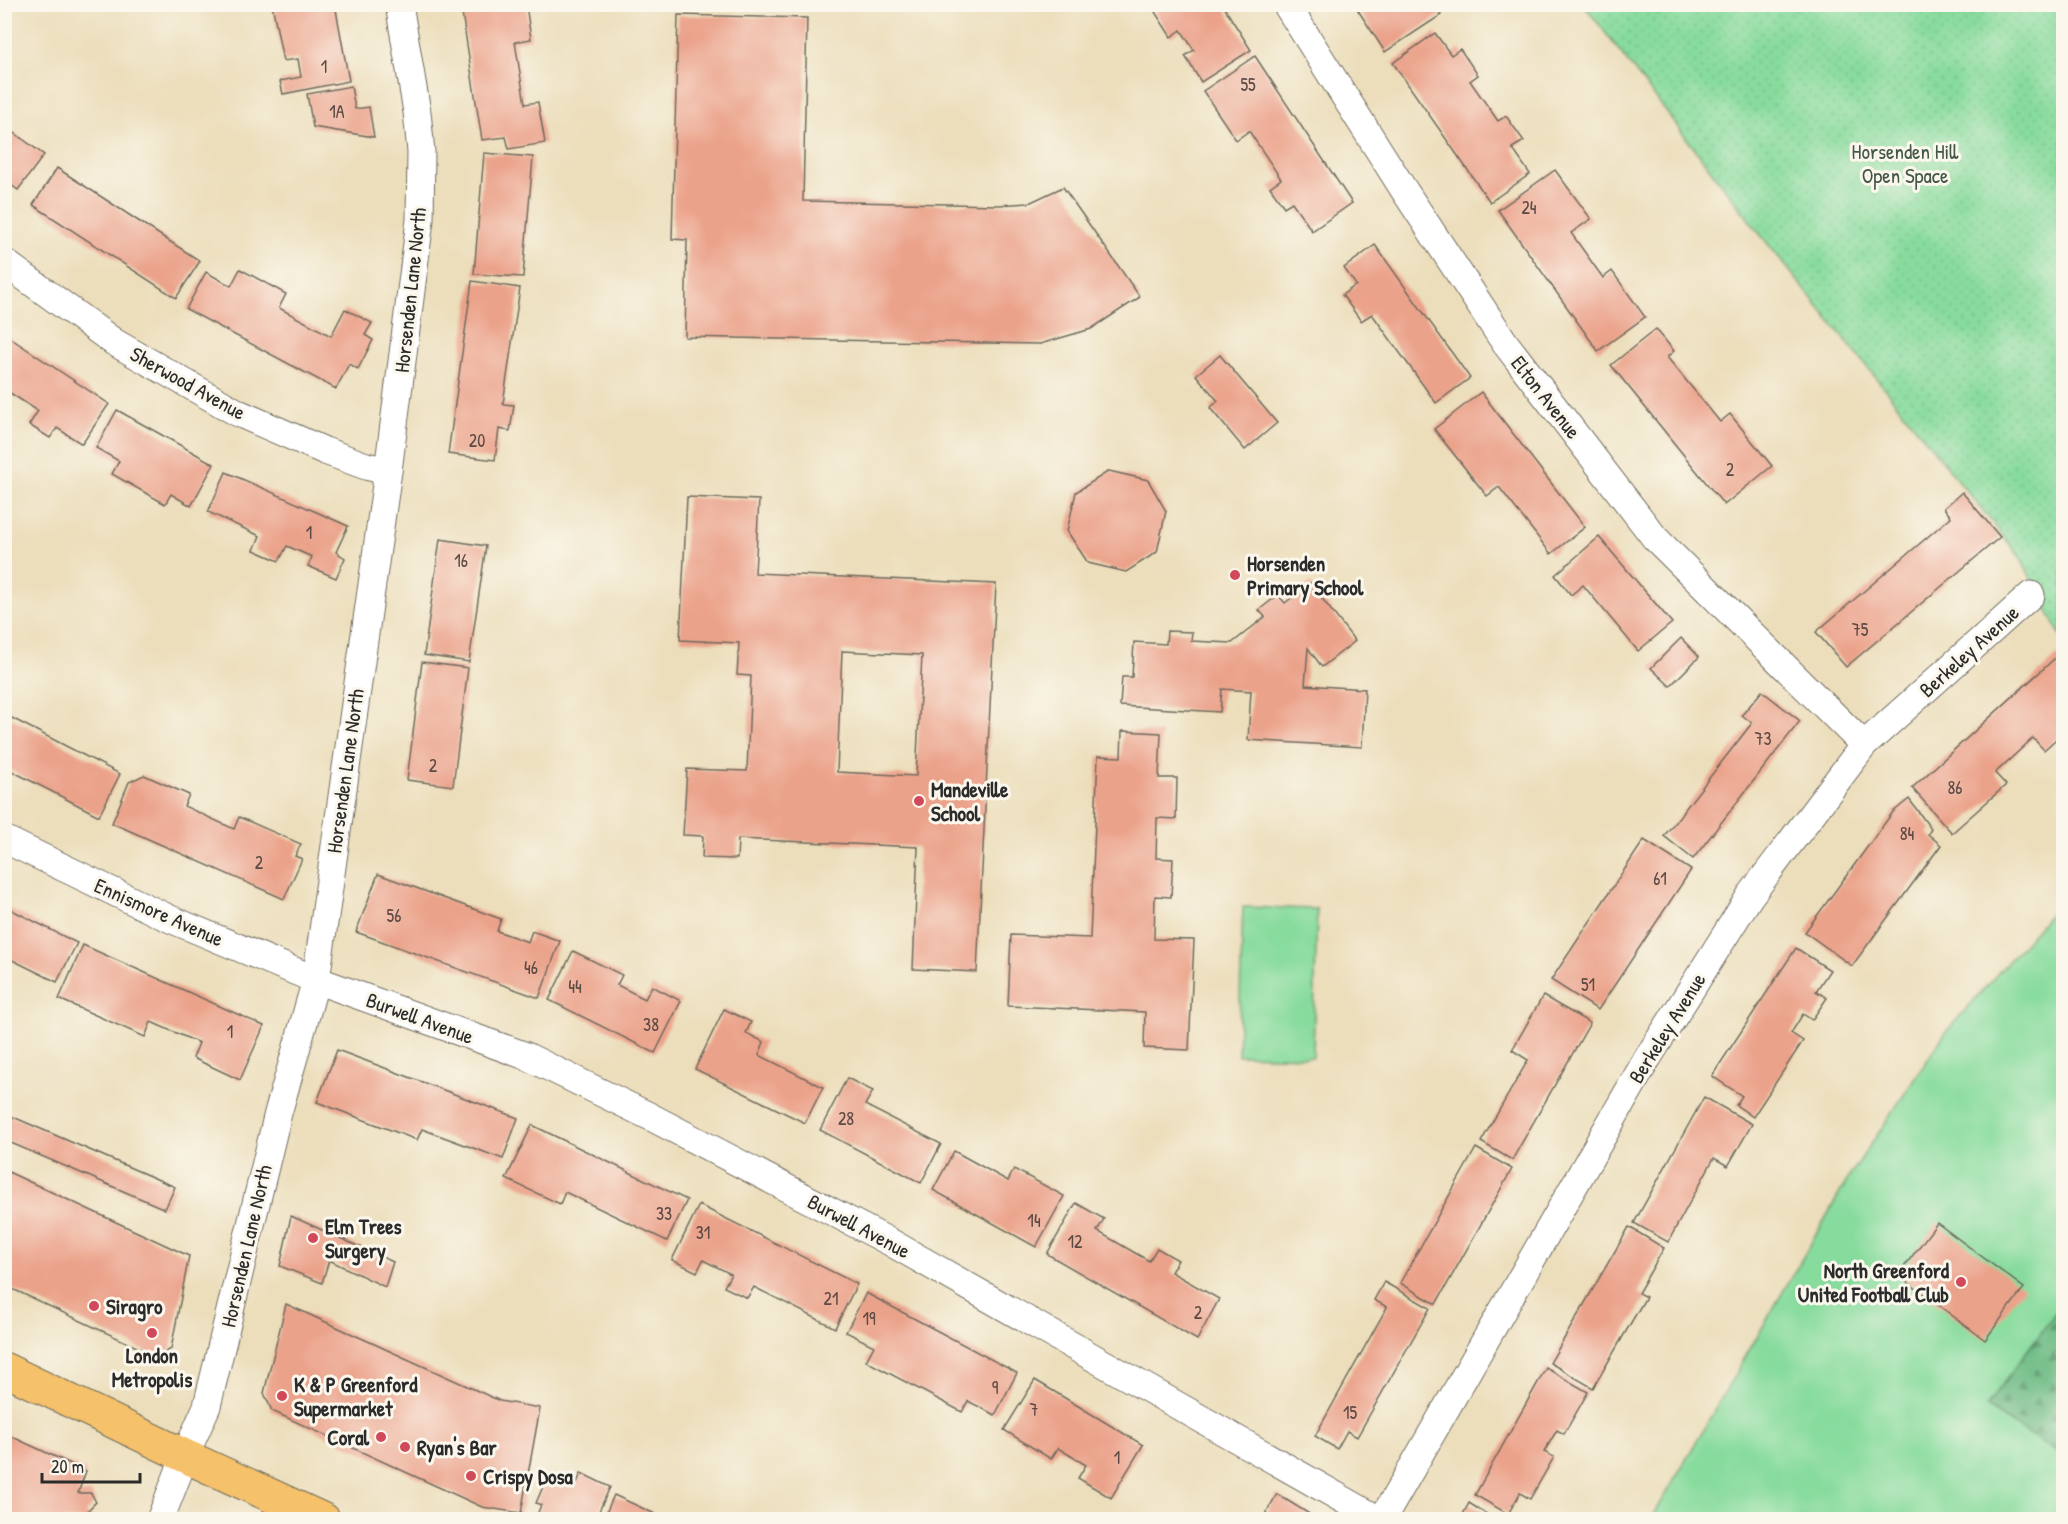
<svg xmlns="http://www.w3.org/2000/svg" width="2068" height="1524" font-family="'Patrick Hand',sans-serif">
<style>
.grass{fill:#87db9d;stroke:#598364;stroke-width:1.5}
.forest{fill:url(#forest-firs);stroke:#4c7358;stroke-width:1.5}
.park{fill:url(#park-dots);stroke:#598364;stroke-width:1.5}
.building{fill:#eba28a;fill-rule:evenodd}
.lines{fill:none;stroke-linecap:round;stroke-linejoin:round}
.minor-casing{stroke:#6f6a5d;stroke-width:29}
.primary-casing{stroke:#6f6a5d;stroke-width:35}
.minor{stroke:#fff;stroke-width:27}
.primary{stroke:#f5c16b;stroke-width:33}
.poi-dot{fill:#d1495b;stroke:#fbf7ec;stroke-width:2}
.labels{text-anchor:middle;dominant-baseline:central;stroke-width:6;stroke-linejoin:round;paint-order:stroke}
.number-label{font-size:18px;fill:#5b4943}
.park-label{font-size:21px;fill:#425748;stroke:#fbf7ec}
.street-label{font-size:21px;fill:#2b2b2b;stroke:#fbf7ec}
.poi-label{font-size:21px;font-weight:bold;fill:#2b2b2b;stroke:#fbf7ec;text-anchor:start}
</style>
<defs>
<pattern id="forest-firs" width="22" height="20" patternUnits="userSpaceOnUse" patternTransform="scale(1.5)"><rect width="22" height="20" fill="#6dbb84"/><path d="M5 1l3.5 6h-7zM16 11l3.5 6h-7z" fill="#5a986c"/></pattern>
<pattern id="park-dots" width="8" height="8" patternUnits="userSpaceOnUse" patternTransform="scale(1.5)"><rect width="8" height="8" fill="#87db9d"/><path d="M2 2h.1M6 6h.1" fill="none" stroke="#75bc87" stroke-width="1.8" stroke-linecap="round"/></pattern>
</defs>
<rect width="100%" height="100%" fill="#fbf7ec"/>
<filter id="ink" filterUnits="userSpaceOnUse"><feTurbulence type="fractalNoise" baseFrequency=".0167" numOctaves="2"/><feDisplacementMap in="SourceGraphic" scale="12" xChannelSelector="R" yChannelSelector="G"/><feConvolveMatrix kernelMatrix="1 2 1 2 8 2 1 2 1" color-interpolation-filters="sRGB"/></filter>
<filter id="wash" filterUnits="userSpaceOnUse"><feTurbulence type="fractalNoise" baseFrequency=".008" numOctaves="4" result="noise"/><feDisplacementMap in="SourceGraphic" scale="24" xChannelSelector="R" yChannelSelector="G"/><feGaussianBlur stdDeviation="1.35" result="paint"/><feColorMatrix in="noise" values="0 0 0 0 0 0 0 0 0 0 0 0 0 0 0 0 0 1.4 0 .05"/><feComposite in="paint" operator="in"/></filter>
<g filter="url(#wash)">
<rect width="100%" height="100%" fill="#ecdebb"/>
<!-- grass -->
<g class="grass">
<polygon points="2063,899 2063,1519 1651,1520 1851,1174 1946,1032"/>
<polygon points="1243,907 1317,909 1313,1057 1238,1055"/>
</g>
<!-- forest -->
<polygon class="forest" points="2063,1302 2063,1456 1986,1407"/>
<!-- park -->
<polygon class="park" points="1584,5 2063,5 2063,640 2020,557 1760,234"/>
<g id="blocks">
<!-- building -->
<g class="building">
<polygon points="272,4 335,4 349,81 283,94 280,81 301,77 298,59 283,61"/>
<polygon points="1165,4 1222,4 1251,50 1201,82 1185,56 1194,50 1181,30 1171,37 1155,12"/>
<polygon points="1354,4 1434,4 1441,15 1385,52"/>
<polygon points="520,5 526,5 531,39 515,42 525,104 538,102 545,143 509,149 506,137 482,140 462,13"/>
<polygon points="678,15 807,18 803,201 998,205 1029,203 1063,187 1140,297 1091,329 1040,344 685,337 687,240 672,239"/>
<polygon points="1435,33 1451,55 1460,49 1478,75 1470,81 1498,121 1506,116 1524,141 1512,148 1530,174 1490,202 1393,63"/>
<polygon points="1255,56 1352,203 1312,231 1292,202 1284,207 1270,187 1281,179 1249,131 1236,140 1203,91"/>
<polygon points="351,86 355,109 369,107 374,137 313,127 307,94"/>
<polygon points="4,125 44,155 18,190 4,180"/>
<polygon points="484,153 533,157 523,277 474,274"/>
<polygon points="57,168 200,261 176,298 33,205"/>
<polygon points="1555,170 1591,219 1571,233 1603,278 1612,271 1645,317 1598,351 1498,210"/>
<polygon points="1375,245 1470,378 1436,403 1372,314 1361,321 1342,295 1356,285 1344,268"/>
<polygon points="240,269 286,294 279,308 331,336 345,309 372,323 365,335 373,340 358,369 349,364 336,389 186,309 206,272 231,286"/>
<polygon points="472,281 520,288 503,404 514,405 510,431 499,429 495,460 448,454"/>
<polygon points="1656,329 1674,351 1667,357 1720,422 1730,414 1772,466 1724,505 1611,365"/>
<polygon points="4,334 109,404 82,444 57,428 50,438 29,425 38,411 4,389"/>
<polygon points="1220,355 1277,423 1245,450 1210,408 1218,401 1196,375"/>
<polygon points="1481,392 1585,527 1551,554 1499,487 1487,496 1434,429"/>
<polygon points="117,410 214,464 191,506 171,494 165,504 112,474 119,461 96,448"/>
<polygon points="1109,471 1148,480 1166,511 1157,552 1126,572 1088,563 1067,531 1076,492"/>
<polygon points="226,472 348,526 336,552 345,558 336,578 308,566 312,557 287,546 279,561 254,550 260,536 208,512"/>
<polygon points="1962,492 2000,537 1846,667 1816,632 1951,517 1944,508"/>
<path d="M687,497l72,3 -4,73 241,11 -19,388 -64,-3 5,-122 -180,-8 -1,20 -35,-1 1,-22 -20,-1 4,-66 60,2 4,-95 -14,-1 2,-32 -59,-3zM842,651l80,4 -6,121 -79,-4z"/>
<polygon points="1599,537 1672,623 1638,651 1583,585 1571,595 1555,575"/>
<polygon points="440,539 486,546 469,662 424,655"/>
<polygon points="1310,583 1355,641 1322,667 1308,648 1305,685 1365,689 1362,747 1248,740 1251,691 1222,689 1220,712 1120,706 1122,677 1132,677 1134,642 1166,644 1167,631 1192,632 1191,641 1232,643 1265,617 1259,610 1278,595 1285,603"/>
<polygon points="1681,638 1699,657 1670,686 1651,668"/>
<polygon points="2064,650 2064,732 2044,750 2033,738 1995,773 2006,785 1952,833 1912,788"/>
<polygon points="422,662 468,668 453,786 407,780"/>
<polygon points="1762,691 1800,721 1693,859 1664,836 1752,723 1742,715"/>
<polygon points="4,714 120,774 99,816 4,767"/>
<polygon points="1122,731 1161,733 1159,778 1177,778 1176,819 1157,818 1156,858 1173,859 1171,897 1155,896 1154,939 1194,940 1189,1050 1144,1048 1145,1012 1008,1006 1011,935 1090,938 1098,756 1121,757"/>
<polygon points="144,775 189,795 184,806 234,829 239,817 301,844 295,856 302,859 284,899 112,823 129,782"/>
<polygon points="1909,799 1931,829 1928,834 1941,845 1852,966 1805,932 1893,812"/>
<polygon points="1644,840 1691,870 1598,1010 1551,980"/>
<polygon points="378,874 501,919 497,931 528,942 532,931 560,941 539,998 356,932"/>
<polygon points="4,906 77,943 57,982 4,956"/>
<polygon points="83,945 264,1026 240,1080 193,1058 199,1043 151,1022 145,1037 59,999"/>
<polygon points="1796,948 1830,970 1816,991 1827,998 1812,1020 1803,1014 1791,1033 1803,1041 1753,1117 1736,1105 1742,1096 1712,1076"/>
<polygon points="573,951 622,975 617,985 645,999 652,986 681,1001 655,1053 549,1000"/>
<polygon points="1543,996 1590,1023 1512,1160 1481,1142 1528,1060 1512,1050"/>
<polygon points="724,1009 751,1022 746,1033 764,1042 759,1055 823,1087 805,1123 695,1069"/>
<polygon points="337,1050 518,1118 503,1159 422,1129 417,1140 317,1102"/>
<polygon points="847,1078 873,1091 865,1105 941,1144 921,1183 820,1130"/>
<polygon points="1704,1097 1752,1124 1728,1166 1714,1158 1668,1242 1634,1223"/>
<polygon points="4,1113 175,1187 165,1209 4,1140"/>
<polygon points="532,1125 687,1200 667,1241 565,1192 560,1204 506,1179"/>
<polygon points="1476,1148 1512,1169 1436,1304 1400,1283"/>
<polygon points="954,1151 1008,1181 1014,1169 1064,1196 1036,1247 933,1190"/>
<polygon points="4,1170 189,1256 171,1349 158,1357 4,1285"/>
<polygon points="1076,1203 1104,1219 1097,1231 1149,1261 1157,1248 1178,1260 1171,1272 1219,1299 1197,1340 1047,1254"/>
<polygon points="699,1205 857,1284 835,1328 754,1287 747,1298 724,1287 731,1274 703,1260 697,1272 672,1260"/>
<polygon points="291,1216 393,1262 385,1287 329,1260 322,1283 280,1266"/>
<polygon points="1937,1223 2024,1288 1985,1340 1898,1275"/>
<polygon points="1629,1227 1664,1248 1638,1293 1646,1297 1593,1388 1550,1363"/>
<polygon points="1384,1282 1430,1308 1357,1437 1347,1431 1337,1449 1315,1436 1387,1307 1374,1300"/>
<polygon points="866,1293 1017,1373 995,1415 968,1401 962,1412 866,1361 874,1346 846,1332"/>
<polygon points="286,1304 500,1401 540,1408 521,1513 482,1507 272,1411 264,1393"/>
<polygon points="1546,1368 1588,1392 1564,1434 1557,1430 1544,1452 1554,1457 1530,1499 1520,1493 1508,1514 1475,1495"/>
<polygon points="1035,1380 1143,1445 1111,1498 1078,1478 1086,1465 1058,1448 1051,1459 1004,1430"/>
<polygon points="4,1433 86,1471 78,1493 91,1493 96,1502 85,1513 96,1520 4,1520"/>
<polygon points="581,1473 610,1487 595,1520 535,1520 541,1505 536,1503 548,1475 575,1488"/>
<polygon points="1277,1494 1311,1515 1309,1520 1262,1520"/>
<polygon points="614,1495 668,1520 603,1520"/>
<polygon points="1469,1503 1496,1520 1460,1520"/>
</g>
</g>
</g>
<g filter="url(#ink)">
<use href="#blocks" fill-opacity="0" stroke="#6f6a5d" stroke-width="1.5"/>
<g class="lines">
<defs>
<g id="minor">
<polyline points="1286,4 1404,190 1505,343 1655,538 1864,745"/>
<polyline points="4,262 114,342 238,413 325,451 366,466 388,471"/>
<polyline points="4,839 168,918 316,980 526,1056 649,1116 890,1242 1379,1520"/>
<polyline points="160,1520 185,1456 207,1406 278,1113 316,980 388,471 420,220 421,152 417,112 399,4"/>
<polyline points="1382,1520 1647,1059 1750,896 1864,745 2031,595"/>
</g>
<polyline id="primary" points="4,1369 185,1456 324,1520"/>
</defs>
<!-- minor casing -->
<use href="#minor" class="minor-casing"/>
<!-- primary casing -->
<use href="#primary" class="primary-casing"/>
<!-- minor -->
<use href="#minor" class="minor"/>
<!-- primary -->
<use href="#primary" class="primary"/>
</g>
</g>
<!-- markers -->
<g class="poi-dot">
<circle cx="1235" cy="575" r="6"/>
<circle cx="919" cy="801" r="6"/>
<circle cx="313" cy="1238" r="6"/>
<circle cx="1961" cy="1282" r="6"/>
<circle cx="94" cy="1306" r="6"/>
<circle cx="152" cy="1333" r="6"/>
<circle cx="282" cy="1396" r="6"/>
<circle cx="381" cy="1437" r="6"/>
<circle cx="405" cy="1447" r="6"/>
<circle cx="471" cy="1476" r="6"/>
</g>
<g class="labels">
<!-- number labels -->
<g class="number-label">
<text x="324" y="66">1</text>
<text x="1248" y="84">55</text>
<text x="337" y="111">1A</text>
<text x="1529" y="207">24</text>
<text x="477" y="440">20</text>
<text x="1730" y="469">2</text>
<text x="309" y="532">1</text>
<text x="461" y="560">16</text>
<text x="1860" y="629">75</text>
<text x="1763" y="738">73</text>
<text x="433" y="765">2</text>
<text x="1955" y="787">86</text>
<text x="1907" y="833">84</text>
<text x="259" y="862">2</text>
<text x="1660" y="878">61</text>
<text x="394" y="915">56</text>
<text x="531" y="967">46</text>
<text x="1588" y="984">51</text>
<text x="575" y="986">44</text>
<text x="651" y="1024">38</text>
<text x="230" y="1031">1</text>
<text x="846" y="1118">28</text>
<text x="664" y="1213">33</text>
<text x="1034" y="1220">14</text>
<text x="703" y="1232">31</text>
<text x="1075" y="1241">12</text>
<text x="831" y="1298">21</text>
<text x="1198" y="1312">2</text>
<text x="869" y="1318">19</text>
<text x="995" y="1387">9</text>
<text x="1034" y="1409">7</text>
<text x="1350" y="1412">15</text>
<text x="1117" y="1457">1</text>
</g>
<!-- park labels -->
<g class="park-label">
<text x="1905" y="151">Horsenden Hill<tspan x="1905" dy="24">Open Space</tspan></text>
</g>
<!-- street labels -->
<g class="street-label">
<text transform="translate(410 290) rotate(-84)">Horsenden Lane North</text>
<text transform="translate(188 383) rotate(29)">Sherwood Avenue</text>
<text transform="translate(1546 397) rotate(52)">Elton Avenue</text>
<text transform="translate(1969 651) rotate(-42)">Berkeley Avenue</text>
<text transform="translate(345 771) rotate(-82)">Horsenden Lane North</text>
<text transform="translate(159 912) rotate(24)">Ennismore Avenue</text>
<text transform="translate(420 1018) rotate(20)">Burwell Avenue</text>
<text transform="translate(1667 1028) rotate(-58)">Berkeley Avenue</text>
<text transform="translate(859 1226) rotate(28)">Burwell Avenue</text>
<text transform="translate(246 1246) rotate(-77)">Horsenden Lane North</text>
</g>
<!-- poi labels -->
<g class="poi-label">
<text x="1247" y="563">Horsenden<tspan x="1247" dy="24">Primary School</tspan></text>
<text x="931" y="789">Mandeville<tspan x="931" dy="24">School</tspan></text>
<text x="325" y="1226">Elm Trees<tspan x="325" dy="24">Surgery</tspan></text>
<text x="1949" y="1270" text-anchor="end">North Greenford<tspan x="1949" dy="24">United Football Club</tspan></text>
<text x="106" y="1306">Siragro</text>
<text x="152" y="1355" text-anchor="middle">London<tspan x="152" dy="24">Metropolis</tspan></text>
<text x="294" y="1384">K &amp; P Greenford<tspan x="294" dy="24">Supermarket</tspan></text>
<text x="369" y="1437" text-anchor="end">Coral</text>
<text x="417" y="1447">Ryan's Bar</text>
<text x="483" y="1476">Crispy Dosa</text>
</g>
</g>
<!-- margin -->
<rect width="2068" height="1524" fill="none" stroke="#fbf7ec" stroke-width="24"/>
<!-- scale -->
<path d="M42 1473v9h98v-9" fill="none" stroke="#2b2b2b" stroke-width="3"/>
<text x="51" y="1473" font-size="18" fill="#2b2b2b" stroke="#fbf7ec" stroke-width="4.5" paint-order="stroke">20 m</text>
</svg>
